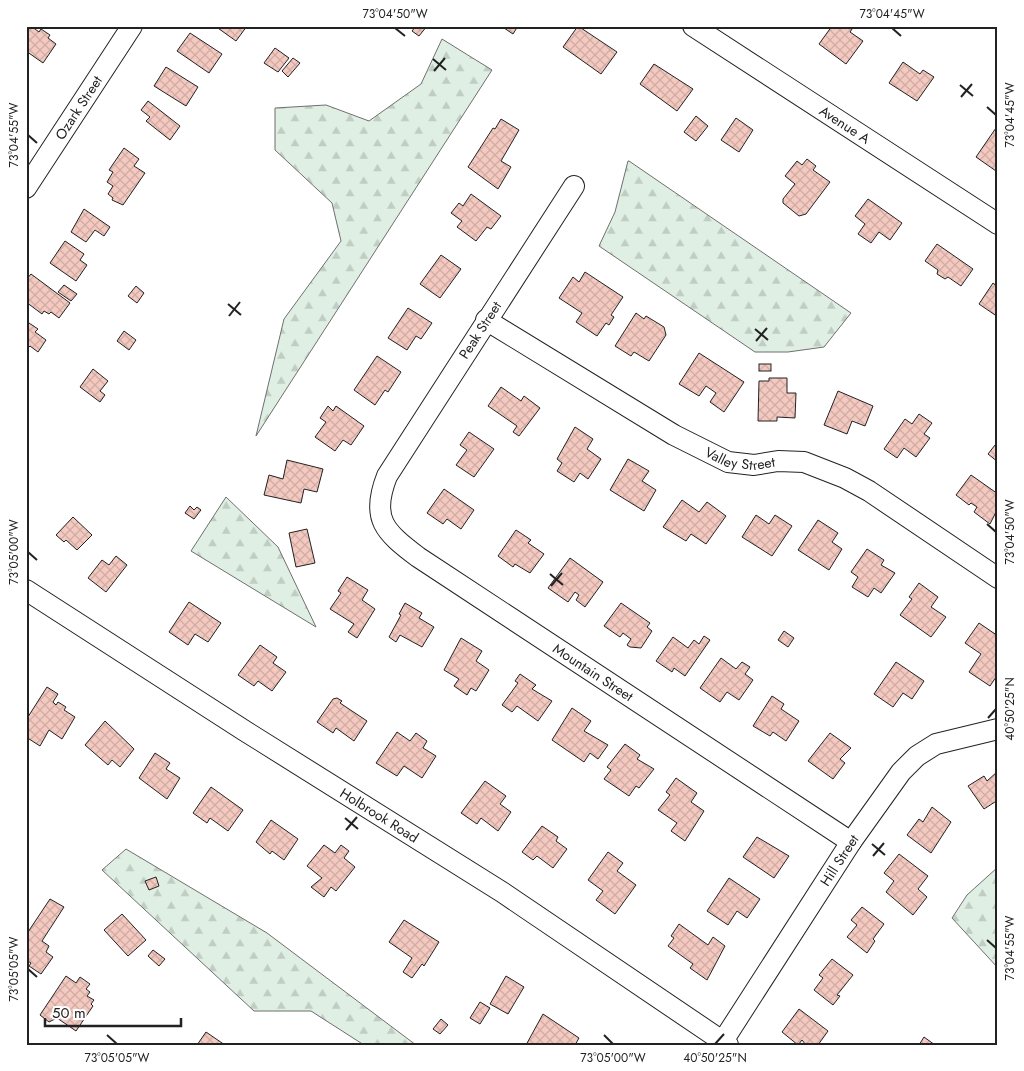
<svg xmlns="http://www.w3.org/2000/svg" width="1024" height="1071" font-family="Jost,sans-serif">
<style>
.forest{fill:url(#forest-firs);stroke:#6f6f6f}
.building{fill:url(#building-cross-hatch);stroke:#222}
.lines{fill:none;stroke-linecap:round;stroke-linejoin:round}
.minor-casing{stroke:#222;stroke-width:22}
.minor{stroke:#fff;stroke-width:20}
.ticks{fill:none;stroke:#222;stroke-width:2}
.labels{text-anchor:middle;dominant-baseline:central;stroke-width:4;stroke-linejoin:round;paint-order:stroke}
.street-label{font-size:14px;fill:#222;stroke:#fff}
.neatline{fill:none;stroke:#222;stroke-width:2}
.ticks-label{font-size:12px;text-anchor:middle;fill:#222}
</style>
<defs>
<pattern id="forest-firs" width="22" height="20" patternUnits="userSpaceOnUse" patternTransform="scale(1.25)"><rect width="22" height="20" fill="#e0efe3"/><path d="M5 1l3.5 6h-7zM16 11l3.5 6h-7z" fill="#c0cdc2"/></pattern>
<pattern id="building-cross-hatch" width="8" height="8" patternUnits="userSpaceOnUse" patternTransform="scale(1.25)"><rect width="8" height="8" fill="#f3c9c0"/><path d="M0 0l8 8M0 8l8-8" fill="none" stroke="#d0aca5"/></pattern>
</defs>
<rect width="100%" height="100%" fill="#fff"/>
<!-- forest -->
<g class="forest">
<polygon points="442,39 492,70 256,436 284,319 341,241 332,203 275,150 275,108 326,105 369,121 421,84"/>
<polygon points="628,161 629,161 851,313 824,347 788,352 755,352 599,246 615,212"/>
<polygon points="226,497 278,547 316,627 191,551"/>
<polygon points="126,849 267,933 416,1045 364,1045 311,1011 254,1011 102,870"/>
<polygon points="998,867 998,968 952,918 967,895"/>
</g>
<!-- building -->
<g class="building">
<polygon points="26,26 31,26 39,32 41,29 50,35 48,38 56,44 43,63 26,51"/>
<polygon points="215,26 247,26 236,41"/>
<polygon points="416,26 427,26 419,36 412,31"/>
<polygon points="501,26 518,26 513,34"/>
<polygon points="578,26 617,52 601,74 563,47"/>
<polygon points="832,26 854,26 850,32 863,41 846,64 819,44"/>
<polygon points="190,33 222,54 209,73 177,51"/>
<polygon points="275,48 289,58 278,72 264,63"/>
<polygon points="293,58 300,63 288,77 282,71"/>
<polygon points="903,62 920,74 923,70 934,77 917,101 889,83"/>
<polygon points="654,64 693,89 677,111 640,84"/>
<polygon points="166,67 198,87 186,106 154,86"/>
<polygon points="148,101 180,126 170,140 146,121 150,117 141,110"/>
<polygon points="696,116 708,126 696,141 684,132"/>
<polygon points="736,118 753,130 739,152 721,140"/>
<polygon points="501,119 519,130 501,161 511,167 498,189 468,167 493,128 495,129"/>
<polygon points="998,125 998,169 996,171 976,157"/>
<polygon points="124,148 139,159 134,166 145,173 123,205 112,200 113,198 108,194 113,186 107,182 113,172 109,170"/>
<polygon points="807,159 816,166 813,170 830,182 806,214 799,216 783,203 783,199 795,184 785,176 797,161 802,165"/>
<polygon points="471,194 501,216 491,229 487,227 476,241 457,227 462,221 451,213 459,203 463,206"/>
<polygon points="868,199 902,223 890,240 879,232 871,243 858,234 865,224 855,216"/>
<polygon points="84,209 110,227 104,236 95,230 86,242 71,232"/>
<polygon points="65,241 84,254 80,260 87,265 76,281 50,263"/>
<polygon points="937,244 973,269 961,286 948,277 945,279 937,274 938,270 925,261"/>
<polygon points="441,255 461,269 440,298 420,284"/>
<polygon points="585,272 623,297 611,315 614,317 609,325 606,323 597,336 576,322 582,313 559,298 573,277 579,282"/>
<polygon points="31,274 70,303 59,318 51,312 49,314 44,311 42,314 26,302 26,280"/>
<polygon points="993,283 998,287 998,317 979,304"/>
<polygon points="64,285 77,294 71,301 58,292"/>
<polygon points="136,286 144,293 137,303 128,296"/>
<polygon points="408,308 432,323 421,339 416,336 407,350 388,338"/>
<polygon points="636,313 644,319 646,316 664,327 666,335 649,361 634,352 631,356 615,346"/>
<polygon points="26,321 38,329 35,332 46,340 38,352 30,346 28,348 26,347"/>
<polygon points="124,331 136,340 129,350 117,341"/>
<polygon points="699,353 744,382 724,412 710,402 716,393 706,386 699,396 679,384"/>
<polygon points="377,356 401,372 388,392 385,390 375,405 354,390"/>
<rect x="759" y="364" width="12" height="7"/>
<polygon points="93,369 108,381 100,391 105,395 100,402 80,387"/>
<polygon points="769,378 787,378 787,393 796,393 795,418 777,417 777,421 758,421 759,381 769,381"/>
<polygon points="501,387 521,401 524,396 540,408 519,436 513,432 517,426 488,406"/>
<polygon points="838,391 873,406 865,426 852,421 847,434 824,425"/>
<polygon points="328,406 333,411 336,406 364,426 351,445 343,440 335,451 315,437 326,422 320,418"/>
<polygon points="919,414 932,423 924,434 930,438 916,457 904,448 897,458 884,449 905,419 912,424"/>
<polygon points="575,427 593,439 587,449 601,459 588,479 580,473 574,482 557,471 562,463 557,459"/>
<polygon points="469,432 494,449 474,477 456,465 467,450 460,445"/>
<polygon points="995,445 998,447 998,462 988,454"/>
<polygon points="628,459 649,471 642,481 656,490 644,511 610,490"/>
<polygon points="287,460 323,469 317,492 304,489 301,503 264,495 269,475 283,479"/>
<polygon points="971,475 998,494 998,508 990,524 974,512 977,507 971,503 969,505 956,495"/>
<polygon points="444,489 474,510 461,529 447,519 443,524 427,513"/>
<polygon points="682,500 699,512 707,502 726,516 706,544 691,534 686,541 663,527"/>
<polygon points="190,506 194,510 197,507 201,510 194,519 185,513"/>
<polygon points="756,515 769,524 775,515 792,526 772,556 742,537"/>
<polygon points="73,517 92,535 77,550 66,540 64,542 56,535"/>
<polygon points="818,520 838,533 832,542 842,549 829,570 798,550"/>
<polygon points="307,529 315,563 296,567 289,533"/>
<polygon points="516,530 531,540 528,543 544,554 530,573 515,564 513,567 498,556"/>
<polygon points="867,549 884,560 881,565 895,573 881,593 874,588 868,597 852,587 858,577 851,572"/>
<polygon points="116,556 127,565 106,592 88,578 102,560 109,565"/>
<polygon points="570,558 603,582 585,607 576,600 579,595 575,592 568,602 548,588"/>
<polygon points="347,577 368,590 362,600 375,609 357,638 348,632 354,624 330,609 341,593 338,591"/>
<polygon points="919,583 938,597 931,607 946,617 931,637 900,615 912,599 909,597"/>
<polygon points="189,602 221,623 208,642 195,634 188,645 169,632"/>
<polygon points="405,603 422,613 419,618 434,627 422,647 400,635 396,642 389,637 401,615 399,614"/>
<polygon points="621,603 650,623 647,627 652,631 641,648 630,647 627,645 631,639 623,633 620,637 604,626"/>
<polygon points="979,623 998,636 998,674 990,686 969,672 981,654 965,643"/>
<polygon points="784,631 794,638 788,647 778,640"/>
<polygon points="704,636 710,640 685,676 674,668 672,672 656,661 673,637 688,648 694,640 699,644"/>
<polygon points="461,638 482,651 476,661 489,670 476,691 471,688 467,695 454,686 459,679 444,670"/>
<polygon points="260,645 277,657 273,663 286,672 272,691 258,681 254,686 238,675"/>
<polygon points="721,658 736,669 742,662 750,667 745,674 753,680 739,700 727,692 720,702 700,688"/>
<polygon points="896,662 924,681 912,699 903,693 893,707 874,694"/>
<polygon points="520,674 536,685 532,689 552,701 538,721 517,706 512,712 502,705 518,683 515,681"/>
<polygon points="47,687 58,694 53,702 56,705 58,702 66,707 64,710 75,717 62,739 49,730 40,746 26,737 26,720"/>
<polygon points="772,696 784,704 781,709 799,721 786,741 773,732 770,736 753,726"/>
<polygon points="337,698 342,701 340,703 367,721 354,741 336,728 333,733 317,722 333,699"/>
<polygon points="572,708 591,721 584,731 608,745 598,759 590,753 584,762 552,740"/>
<polygon points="105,721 134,749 120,767 112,760 108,765 85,745"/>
<polygon points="397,732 410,741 416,733 427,741 423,748 436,756 422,778 404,766 397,776 376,763"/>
<polygon points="830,733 851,748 840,759 845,763 833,779 808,761"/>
<polygon points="625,744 640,755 637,759 654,769 639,788 636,786 629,796 604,779 611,770 607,767"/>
<polygon points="155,753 170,763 166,769 180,778 167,799 139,778"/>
<polygon points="998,771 998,800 984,809 968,786 984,776 987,781"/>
<polygon points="676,778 697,793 691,802 704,811 685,841 671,831 677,823 658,810 670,795 666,792"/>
<polygon points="485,781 506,796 500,804 511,812 498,831 481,818 477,824 461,813"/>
<polygon points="211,787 243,810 228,831 210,818 207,823 193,813"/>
<polygon points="932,807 951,822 931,853 907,835 919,819 923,822"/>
<polygon points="271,820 298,839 284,860 272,851 270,854 256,842"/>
<polygon points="542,826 558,837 556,841 567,849 553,868 537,856 533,860 522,852"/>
<polygon points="757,837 789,856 774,878 743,857"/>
<polygon points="324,845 335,853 341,845 349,851 344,858 355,867 336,891 331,887 324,897 311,887 322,878 307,866"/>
<polygon points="608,852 623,863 617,871 636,885 615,914 596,900 603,891 588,880"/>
<polygon points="899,854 928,876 918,889 927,897 913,915 886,892 894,881 884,873"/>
<polygon points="156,877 159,886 149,890 145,881"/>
<polygon points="729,878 760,899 747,918 737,911 728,925 707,911"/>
<polygon points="50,899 64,907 42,941 49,946 46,952 53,957 41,974 29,966 31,963 26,960 26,935"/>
<polygon points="862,907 884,924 873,939 875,941 867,953 847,937 857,925 851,920"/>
<polygon points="122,914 146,940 128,956 104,930"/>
<polygon points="404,920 439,942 424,966 422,964 412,978 403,972 412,958 389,942"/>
<polygon points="679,924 708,945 713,937 725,946 707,980 690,968 693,964 668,946 674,938 671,936"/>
<polygon points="153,950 165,959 159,966 148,956"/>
<polygon points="832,959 853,975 837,995 840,996 833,1005 814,990 823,978 819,975"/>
<polygon points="66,976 76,983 80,977 90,984 86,989 90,992 87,996 94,1000 91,1004 93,1006 76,1031 57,1018 49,1022 40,1015"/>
<polygon points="506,976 524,987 508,1014 490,1004"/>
<polygon points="480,1002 490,1008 480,1024 470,1018"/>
<polygon points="799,1009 828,1031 818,1045 806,1045 802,1040 798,1045 782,1032"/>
<polygon points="543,1014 579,1038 575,1045 526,1045"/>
<polygon points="441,1019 448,1025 440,1034 433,1029"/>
<polygon points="206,1032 225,1045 197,1045"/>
<polygon points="924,1037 935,1045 919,1045"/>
</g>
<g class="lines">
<defs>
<g id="minor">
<path id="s1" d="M693,26l305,198"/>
<path id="s2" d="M574,186l-187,290c-17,43 -2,56 31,81l433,285"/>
<path id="s3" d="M26,188l106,-162"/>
<path id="s4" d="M486,320l188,115 54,27 26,3 24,-4 26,1 41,16 24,13 129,87"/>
<path id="s5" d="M26,590l219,141 257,161 226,153"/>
<path id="s6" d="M723,1041l128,-199 50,-70 16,-16 19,-12 62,-15"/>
</g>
</defs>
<!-- minor casing -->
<use href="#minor" class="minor-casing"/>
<!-- minor -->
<use href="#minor" class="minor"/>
</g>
<!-- ticks -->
<path class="ticks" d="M395,28l10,8M892,28l9,8M433,59l13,11M434,71l11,-13M960,85l13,11M961,97l11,-13M987,107l9,8M28,135l9,8M228,304l13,11M229,316l11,-14M755,329l13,11M756,341l11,-13M987,524l9,8M28,552l9,8M550,574l13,11M551,586l11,-13M988,718l8,-9M345,818l13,11M346,830l11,-13M872,844l13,11M873,856l11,-13M987,940l9,8M28,969l9,8M107,1035l10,9M604,1035l9,9M715,1044l9,-10"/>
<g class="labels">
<!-- street labels -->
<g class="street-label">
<text stroke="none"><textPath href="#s3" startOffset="96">Ozark Street</textPath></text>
<text stroke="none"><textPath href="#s1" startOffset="181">Avenue A</textPath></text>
<text transform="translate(480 330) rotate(-57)">Peak Street</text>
<text stroke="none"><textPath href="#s4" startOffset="292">Valley Street</textPath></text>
<text stroke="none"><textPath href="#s2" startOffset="652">Mountain Street</textPath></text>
<text stroke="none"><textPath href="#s5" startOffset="419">Holbrook Road</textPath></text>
<text stroke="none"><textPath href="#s6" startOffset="215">Hill Street</textPath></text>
</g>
</g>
<!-- border -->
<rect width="1024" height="1071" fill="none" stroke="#ffffff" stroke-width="55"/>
<!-- scale -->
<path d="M45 1018v8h136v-8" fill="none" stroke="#222222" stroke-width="2.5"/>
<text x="52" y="1018" font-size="15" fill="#222222" stroke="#ffffff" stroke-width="4" paint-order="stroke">50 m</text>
<rect x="28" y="28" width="968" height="1016" class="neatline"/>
<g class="ticks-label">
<text x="395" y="18">73°04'50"W</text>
<text x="892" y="18">73°04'45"W</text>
<text transform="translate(1010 115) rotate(-90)" y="4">73°04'45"W</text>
<text transform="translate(14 135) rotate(-90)" y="4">73°04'55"W</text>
<text transform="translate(1010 532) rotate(-90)" y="4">73°04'50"W</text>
<text transform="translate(14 552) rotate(-90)" y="4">73°05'00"W</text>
<text transform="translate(1010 709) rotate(-90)" y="4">40°50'25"N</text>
<text transform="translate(1010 948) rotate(-90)" y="4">73°04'55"W</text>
<text transform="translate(14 969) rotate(-90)" y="4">73°05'05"W</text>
<text x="117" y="1062">73°05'05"W</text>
<text x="613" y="1062">73°05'00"W</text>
<text x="715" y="1062">40°50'25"N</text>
</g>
</svg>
